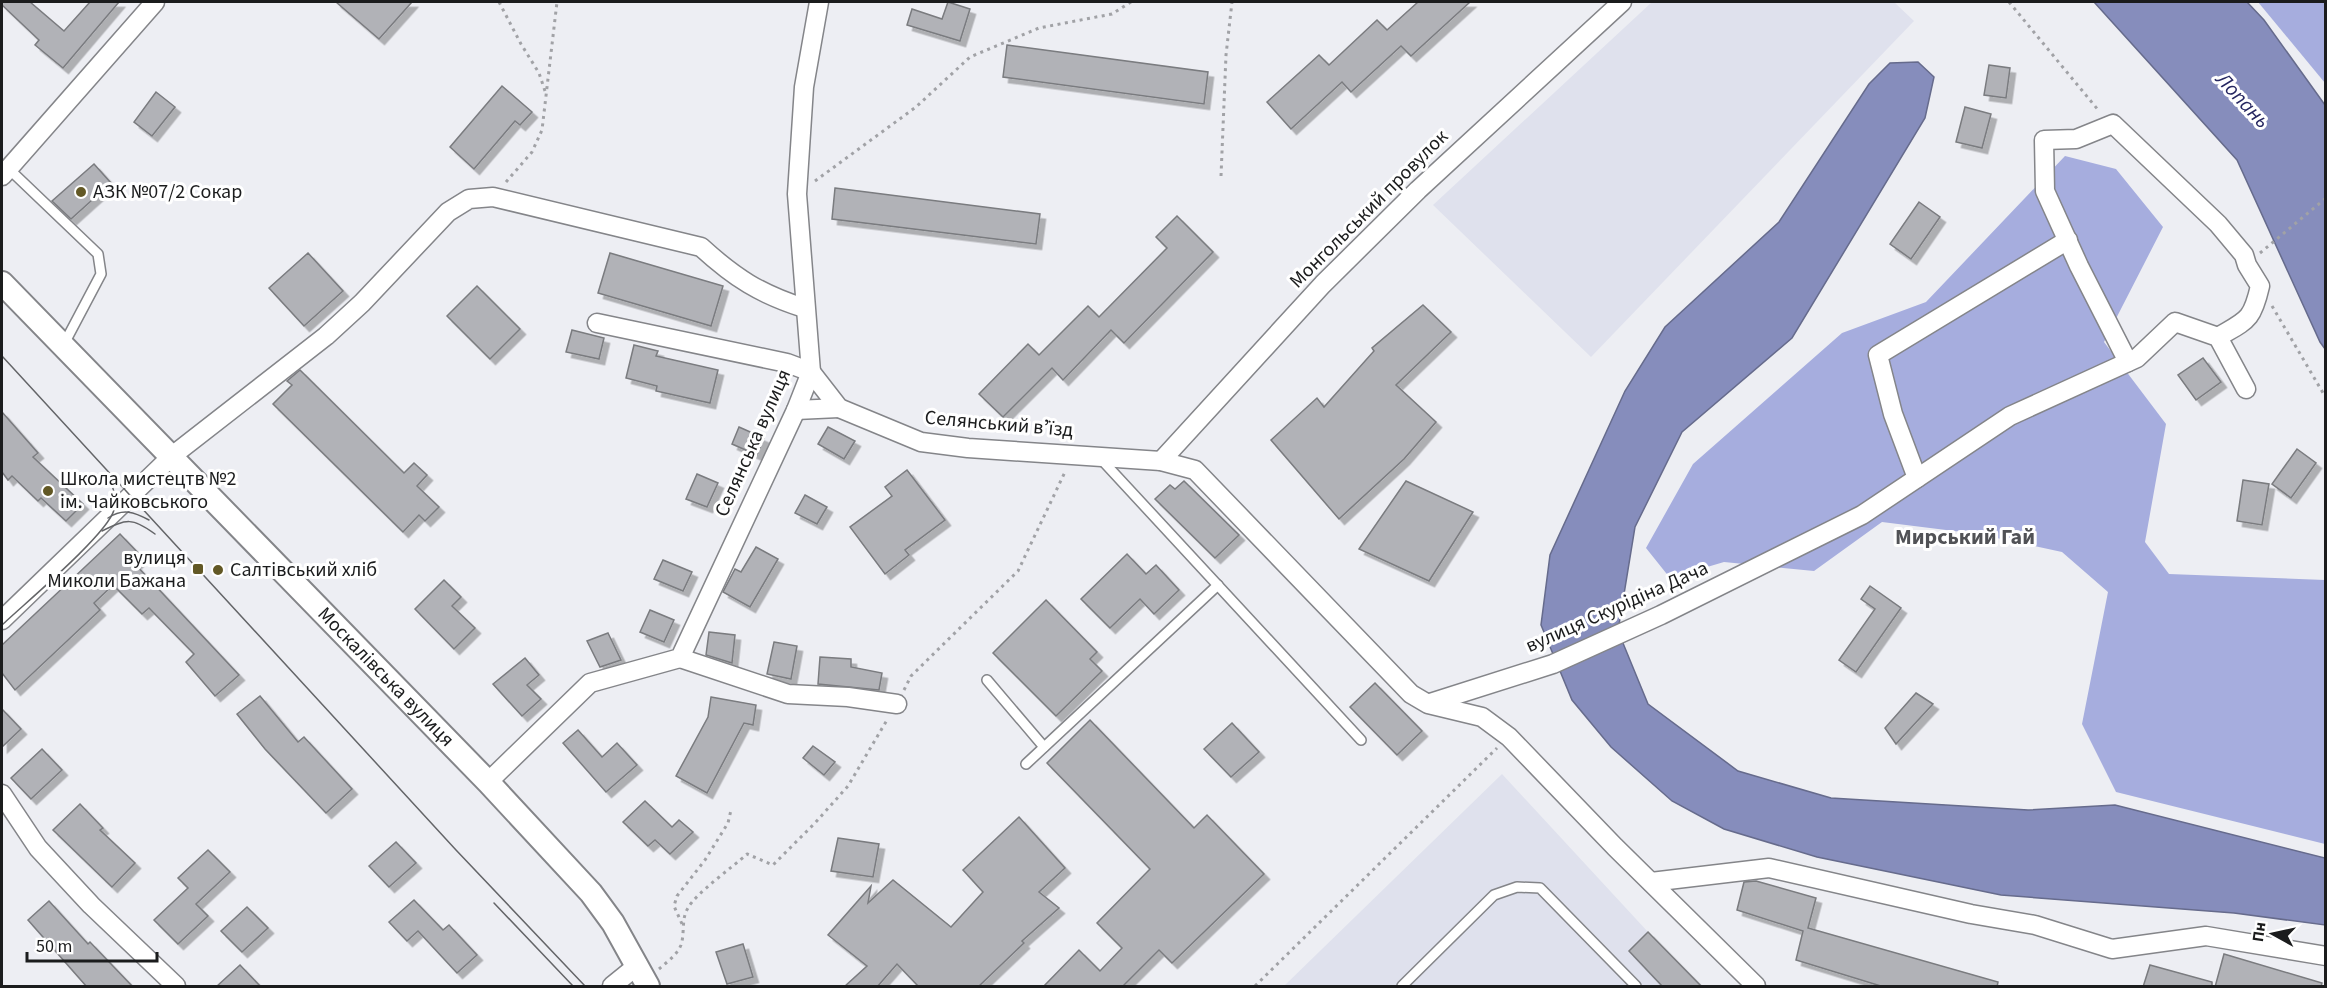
<svg xmlns="http://www.w3.org/2000/svg" width="2327" height="988" font-family="'Source Sans 3',sans-serif">
<style>
.built{fill:#dfe1ed}
.forest{fill:#a6adde}
.water{fill:#868dbc;stroke:#666b8c;stroke-width:1.5}
.building{fill:#b1b2b7;stroke:#7a7b7f;stroke-width:1.5;filter:url(#shadow)}
.lines{fill:none;stroke-linecap:round;stroke-linejoin:round}
.service-casing{stroke:#848589;stroke-width:12}
.minor-casing{stroke:#848589;stroke-width:21}
.tertiary-casing{stroke:#848589;stroke-width:26}
.path{stroke:#a1a2a6;stroke-width:3;stroke-dasharray:3 4.5;stroke-linecap:butt}
.service{stroke:#fff;stroke-width:9}
.minor{stroke:#fff;stroke-width:18}
.tertiary{stroke:#fff;stroke-width:22}
.tram{stroke:#646568;stroke-width:1.5}
.poi-dot{fill:#625825;stroke:#fff;stroke-width:2}
.labels{text-anchor:middle;dominant-baseline:central;stroke-width:6;stroke-linejoin:round;paint-order:stroke}
.poi-label{font-size:20px;fill:#1b1c1d;stroke:#fff;text-anchor:start}
.street-label{font-size:20px;fill:#1b1c1d;stroke:#fff}
.water-label{font-size:21px;font-style:italic;fill:#262761;stroke:#fff}
.quarter-label{font-size:22px;font-weight:bold;fill:#515256;stroke:#fff}
</style>
<defs>
<filter id="shadow"><feDropShadow dx="5.5" dy="5.5" stdDeviation="0" flood-color="#0004"/></filter>
</defs>
<rect width="100%" height="100%" fill="#edeef3"/>
<!-- built -->
<g class="built">
<polygon points="1652,2 1894,2 1914,21 1591,357 1433,205"/>
<polygon points="1502,774 1648,932 1702,986 1284,986"/>
</g>
<!-- forest -->
<g class="forest">
<polygon points="2258,2 2325,2 2325,83"/>
<polygon points="2065,156 2116,169 2163,227 2104,342 2166,424 2145,542 2169,574 2325,580 2325,844 2116,792 2082,724 2108,592 2062,552 1978,534 1882,522 1814,571 1724,562 1670,578 1646,548 1693,464 1842,333 1926,302"/>
</g>
<!-- water -->
<g class="water">
<polygon points="2094,2 2247,2 2264,20 2325,105 2325,349 2320,342 2237,160"/>
<polygon points="1918,62 1934,77 1925,118 1792,338 1682,432 1635,527 1618,631 1648,704 1738,771 1831,798 2028,810 2115,805 2325,858 2325,925 2234,913 2001,895 1817,857 1724,829 1672,801 1611,747 1572,700 1541,625 1550,555 1625,391 1665,327 1779,222 1869,84 1890,63"/>
</g>
<!-- building -->
<g class="building">
<polygon points="2,2 30,2 64,31 90,2 119,2 63,68 35,45 39,40 2,5"/>
<polygon points="336,2 412,2 379,39"/>
<polygon points="948,2 970,9 960,41 907,25 912,9 942,19"/>
<polygon points="1418,2 1470,2 1411,56 1401,46 1351,92 1342,82 1291,129 1267,102 1319,55 1329,65 1377,20 1387,30"/>
<polygon points="1007,45 1208,72 1204,104 1003,77"/>
<polygon points="1989,65 2010,68 2006,98 1984,95"/>
<polygon points="502,86 532,112 520,125 515,121 474,169 450,147"/>
<polygon points="156,92 175,107 152,136 134,122"/>
<polygon points="1965,107 1991,114 1982,148 1956,142"/>
<polygon points="94,164 111,183 71,219 52,201"/>
<polygon points="835,188 1040,214 1036,244 832,219"/>
<polygon points="1919,202 1940,217 1911,259 1890,244"/>
<polygon points="1177,216 1213,252 1124,343 1111,330 1063,380 1052,368 1003,417 979,394 1028,344 1039,355 1088,306 1099,317 1167,248 1156,237"/>
<polygon points="308,253 343,291 304,326 269,288"/>
<polygon points="610,253 723,286 711,326 598,293"/>
<polygon points="477,286 520,329 490,359 447,316"/>
<polygon points="1423,305 1451,332 1396,385 1436,422 1404,459 1339,519 1271,440 1317,398 1324,407 1374,351 1372,348"/>
<polygon points="572,330 604,338 599,359 566,352"/>
<polygon points="634,345 658,351 656,356 718,370 710,403 656,391 657,386 626,378"/>
<polygon points="2203,358 2221,382 2196,400 2178,375"/>
<polygon points="300,370 404,473 414,463 427,475 417,486 439,507 425,521 419,515 403,532 273,404 292,385 287,381"/>
<polygon points="2,412 38,453 33,457 83,504 66,521 41,498 38,501 12,476 8,480 2,472"/>
<polygon points="739,427 764,438 757,455 732,444"/>
<polygon points="828,427 855,441 844,459 818,444"/>
<polygon points="2297,449 2316,463 2291,498 2272,484"/>
<polygon points="907,470 945,520 905,550 909,555 885,574 850,527 892,496 885,487"/>
<polygon points="697,474 718,483 707,507 686,499"/>
<polygon points="2243,480 2269,484 2262,525 2237,521"/>
<polygon points="1184,481 1239,535 1215,558 1155,499 1170,485 1175,489"/>
<polygon points="1406,481 1473,512 1429,581 1359,549"/>
<polygon points="805,495 827,507 817,524 795,513"/>
<polygon points="120,534 142,557 135,564 239,675 215,696 186,662 194,654 149,608 142,614 113,585 94,603 100,610 15,690 2,673 2,645"/>
<polygon points="756,547 778,559 750,607 723,592 735,569 741,572"/>
<polygon points="1127,554 1146,574 1156,565 1179,590 1154,614 1140,599 1110,628 1081,599"/>
<polygon points="663,560 692,572 683,591 654,579"/>
<polygon points="444,580 461,597 452,606 475,628 454,649 415,609"/>
<polygon points="1870,586 1901,608 1856,672 1839,660 1875,609 1861,599"/>
<polygon points="1046,600 1097,652 1090,659 1102,671 1056,716 993,653"/>
<polygon points="650,610 674,620 664,642 640,632"/>
<polygon points="709,632 735,635 732,663 706,655"/>
<polygon points="608,633 621,660 600,667 587,641"/>
<polygon points="774,642 797,646 791,679 767,674"/>
<polygon points="820,657 851,659 851,667 882,673 879,690 818,684"/>
<polygon points="525,658 539,675 527,685 541,699 522,716 493,684"/>
<polygon points="1375,683 1422,731 1397,755 1350,707"/>
<polygon points="1916,693 1933,704 1896,744 1885,728"/>
<polygon points="260,696 298,742 304,737 352,789 326,813 265,749 237,714"/>
<polygon points="711,697 756,705 753,725 744,723 707,793 676,776 708,717"/>
<polygon points="2,709 21,729 2,747"/>
<polygon points="1090,720 1194,828 1207,815 1264,874 1172,963 1159,950 1122,987 1043,987 1079,950 1100,971 1122,948 1097,923 1150,869 1047,763"/>
<polygon points="1232,723 1259,752 1231,777 1204,749"/>
<polygon points="578,730 602,757 617,743 637,765 606,792 563,743"/>
<polygon points="813,746 835,762 824,775 803,758"/>
<polygon points="42,749 62,770 31,799 11,778"/>
<polygon points="645,801 672,827 679,820 693,832 670,854 655,840 648,846 623,822"/>
<polygon points="80,804 103,828 100,830 135,863 112,887 53,830"/>
<polygon points="1019,817 1065,868 1039,892 1059,908 1022,941 1024,943 978,987 919,987 897,964 877,987 844,987 867,966 828,935 871,886 868,903 893,880 951,927 983,892 963,870"/>
<polygon points="838,838 879,844 873,877 831,871"/>
<polygon points="396,842 416,863 389,887 369,866"/>
<polygon points="208,850 230,872 196,904 208,916 178,944 154,920 188,888 178,878"/>
<polygon points="1756,881 1816,898 1808,928 1998,982 1997,987 1884,987 1796,960 1803,931 1737,910 1744,882"/>
<polygon points="414,900 443,930 449,925 477,955 457,973 418,931 407,941 389,922"/>
<polygon points="49,901 88,944 90,942 133,987 87,987 28,920"/>
<polygon points="247,907 268,928 242,952 221,931"/>
<polygon points="1648,932 1702,987 1663,987 1629,951"/>
<polygon points="743,944 753,977 727,984 716,952"/>
<polygon points="2224,954 2322,983 2321,987 2215,987"/>
<polygon points="240,965 261,987 216,987"/>
<polygon points="2150,965 2212,982 2212,987 2143,987"/>
</g>
<g class="lines">
<defs>
<g id="service">
<polyline points="9,169 98,254 101,274 64,344"/>
<polyline points="1100,458 1361,740"/>
<polyline points="987,680 1044,747"/>
<polyline points="1026,764 1218,585"/>
<polyline points="1402,986 1494,895 1517,887 1540,888 1636,986"/>
</g>
<g id="minor">
<polyline points="2,176 155,2"/>
<polyline points="597,323 787,363 811,372 839,408 921,442 968,448 1161,461 1195,470 1411,694 1428,704 1482,717 1509,737 1615,847 1756,986"/>
<path d="M2128,362l-49,-96 -34,-75 -1,-51 32,-1 37,-15 105,100 26,31 3,10 13,21c-8,35 -13,34 -42,51"/>
<polyline points="796,410 839,408"/>
<polyline points="1161,461 1323,284 1418,190 1622,2"/>
<polyline points="1917,478 1893,414 1878,355 2068,240"/>
<path d="M2,620l170,-164 154,-120 36,-33 86,-91 21,-13 24,-2 208,50c34,31 59,47 103,61"/>
<polyline points="680,658 788,694 848,697 897,704"/>
<polyline points="1430,703 1553,664 1661,615 1862,515 2010,416 2137,358 2175,322 2218,337 2246,389"/>
<polyline points="488,782 590,683 680,658 796,410 811,372 797,194 804,87 819,2"/>
<polyline points="2,794 38,848 91,905 176,986"/>
<polyline points="1651,882 1769,868 1971,914 2035,925 2112,949 2206,936 2326,956"/>
<polyline points="612,986 638,965"/>
</g>
<g id="tertiary">
<path id="s1" d="M2,283l486,499 103,111 22,30 35,63"/>
</g>
</defs>
<!-- service casing -->
<use href="#service" class="service-casing"/>
<!-- minor casing -->
<use href="#minor" class="minor-casing"/>
<!-- tertiary casing -->
<use href="#tertiary" class="tertiary-casing"/>
<!-- path -->
<g class="path">
<polyline points="499,2 521,44 539,73 545,91"/>
<polyline points="2009,2 2099,111"/>
<polyline points="1221,176 1226,55 1232,2"/>
<polyline points="815,181 916,107 970,57 1039,28 1112,14 1131,2"/>
<polyline points="506,182 532,152 542,130 557,2"/>
<polyline points="2260,253 2326,198"/>
<polyline points="2272,306 2326,398"/>
<polyline points="904,690 911,676 1018,571 1065,472"/>
<polyline points="682,924 674,906 677,896 705,860 728,823 731,810"/>
<path d="M659,969c8,-7 18,-14 22,-24 4,-12 0,-26 7,-37 7,-14 46,-42 59,-54l26,11 42,-42 33,-37 39,-66"/>
<polyline points="1255,986 1497,748"/>
</g>
<!-- service -->
<use href="#service" class="service"/>
<!-- minor -->
<use href="#minor" class="minor"/>
<!-- tertiary -->
<use href="#tertiary" class="tertiary"/>
<!-- tram -->
<g class="tram">
<polyline points="2,356 456,850 585,986"/>
<path d="M108,518c15,-10 26,-6 41,2"/>
<path d="M102,531c25,-12 30,-14 53,3"/>
<path d="M2,625c22,-21 105,-90 112,-115 3,-11 -1,-24 -6,-35"/>
<polyline points="494,903 573,986"/>
</g>
</g>
<!-- markers -->
<g class="poi-dot">
<circle cx="81" cy="192" r="6"/>
<circle cx="48" cy="491" r="6"/>
<rect x="192" y="563" width="12" height="12" rx="3"/>
<circle cx="218" cy="570" r="6"/>
</g>
<g class="labels">
<!-- poi labels -->
<g class="poi-label">
<text x="93" y="192">АЗК №07/2 Сокар</text>
<text x="60" y="479">Школа мистецтв №2<tspan x="60" dy="23">ім. Чайковського</tspan></text>
<text x="186" y="558" text-anchor="end">вулиця<tspan x="186" dy="23">Миколи Бажана</tspan></text>
<text x="230" y="570">Салтівський хліб</text>
</g>
<!-- street labels -->
<g class="street-label">
<text transform="translate(1369 209) rotate(-45)">Монгольський провулок</text>
<text transform="translate(999 424) rotate(5)">Селянський вʼїзд</text>
<text transform="translate(753 443) rotate(-66)">Селянська вулиця</text>
<text transform="translate(1617 607) rotate(-24)">вулиця Скурідіна Дача</text>
<text stroke="none"><textPath href="#s1" startOffset="550">Москалівська вулиця</textPath></text>
</g>
<!-- water labels -->
<g class="water-label">
<text transform="translate(2243 100) rotate(47)">Лопань</text>
</g>
<!-- quarter labels -->
<g class="quarter-label">
<text x="1965" y="537">Мирський Гай</text>
</g>
</g>
<!-- border -->
<rect width="2327" height="988" fill="none" stroke="#1b1c1d" stroke-width="6"/>
<!-- north arrow -->
<g transform="translate(2273 934) rotate(278)" stroke="#ffffff" stroke-width="4.5" paint-order="stroke">
<path d="M0-4.5L10 22L0 15L-10 22Z" fill="#1b1c1d"/>
<text y="-9" font-size="16" font-weight="bold" text-anchor="middle" fill="#1b1c1d">Пн</text>
</g>
<!-- scale -->
<path d="M27 952v9h130v-9" fill="none" stroke="#1b1c1d" stroke-width="3"/>
<text x="36" y="952" font-size="18" fill="#1b1c1d" stroke="#ffffff" stroke-width="4.5" paint-order="stroke">50 m</text>
</svg>
